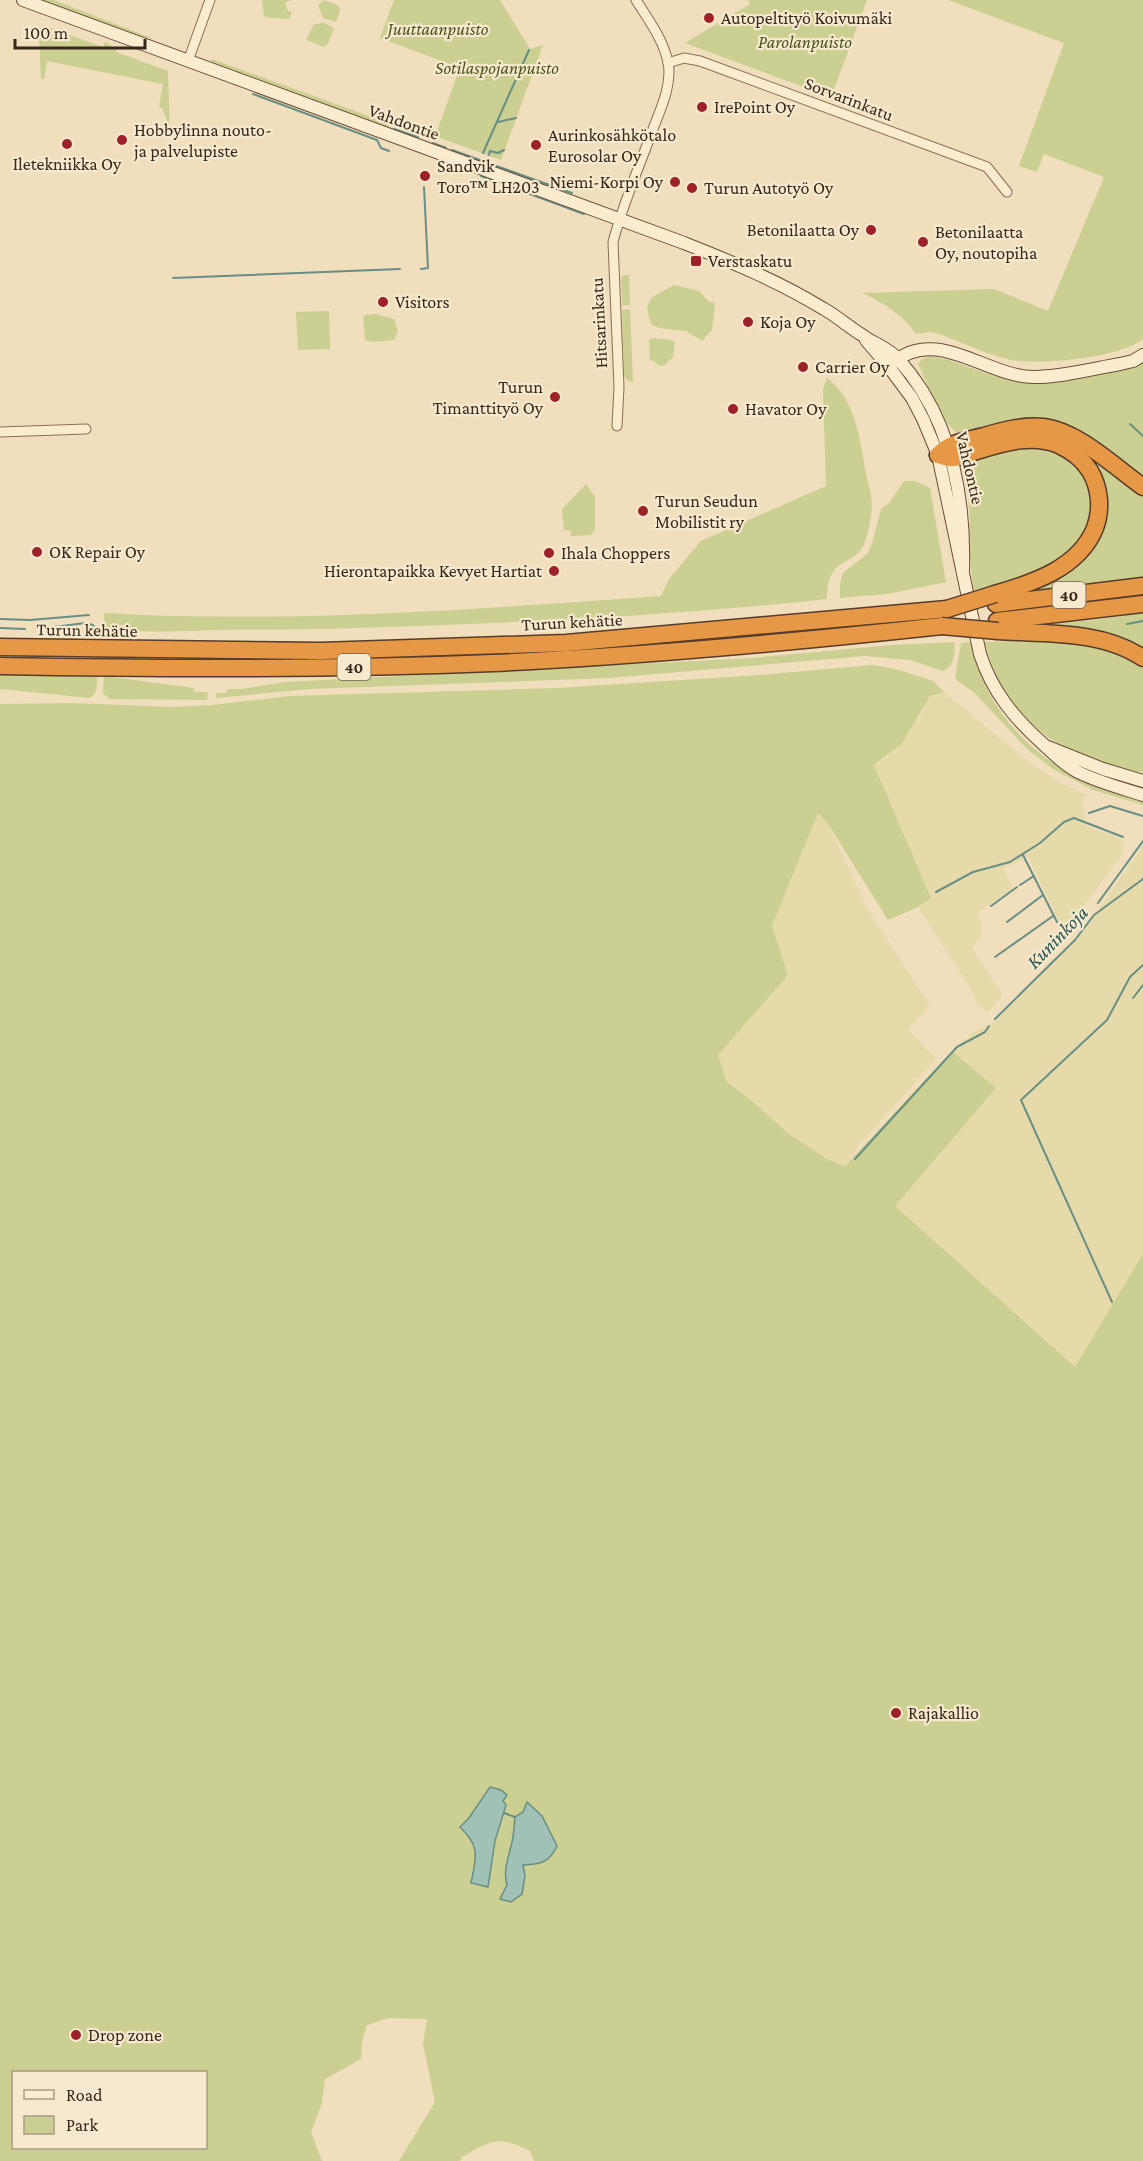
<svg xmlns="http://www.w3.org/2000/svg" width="1143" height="2161" font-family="'Crimson Pro',serif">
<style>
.farmland{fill:#e7daaa}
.green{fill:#cbcf91;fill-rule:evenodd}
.water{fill:#a1c1b6;stroke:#688f84;stroke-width:1.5}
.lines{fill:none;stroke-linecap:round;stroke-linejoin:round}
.stream{stroke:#688f84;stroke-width:2}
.street-casing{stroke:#896e55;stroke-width:11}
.secondary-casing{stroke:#6b4f38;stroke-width:14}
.highway-casing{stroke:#563c2a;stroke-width:19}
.street{stroke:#fbecd0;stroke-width:9}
.secondary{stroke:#fbecd0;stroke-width:12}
.highway{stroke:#e79847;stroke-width:16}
.highway-bridge-casing{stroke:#563c2a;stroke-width:19;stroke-linecap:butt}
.highway-bridge{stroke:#e79847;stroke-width:16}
.poi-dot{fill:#9c2129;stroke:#f7e9cd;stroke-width:2}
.labels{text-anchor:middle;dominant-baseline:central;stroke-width:4.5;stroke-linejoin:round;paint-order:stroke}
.shield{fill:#f7e9cd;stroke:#716150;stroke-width:1.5}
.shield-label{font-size:16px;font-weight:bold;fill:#38271b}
.poi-label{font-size:18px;fill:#38271b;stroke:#f7e9cd;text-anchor:start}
.park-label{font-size:18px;font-style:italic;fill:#4b5520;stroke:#f7e9cd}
.street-label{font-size:18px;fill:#38271b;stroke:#f7e9cd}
.water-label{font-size:20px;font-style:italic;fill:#295853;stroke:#f7e9cd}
</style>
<rect width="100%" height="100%" fill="#f0debd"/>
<!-- farmland -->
<g class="farmland">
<polygon points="944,692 1029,762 1059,782 1087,795 1082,803 1086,826 1122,839 1124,846 1122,854 1070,925 1062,927 1028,857 1003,869 1013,888 977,913 982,926 980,938 972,948 1003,996 987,1013 978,1004 968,985 918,907 931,898 874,765 883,760 920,716 930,696"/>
<polygon points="818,813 828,824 866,906 930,1006 908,1029 936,1059 859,1145 845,1166 827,1159 789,1134 752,1101 727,1082 718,1055 788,975 772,926"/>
<polygon points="1143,845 1143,1254 1072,1373 895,1206 996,1088 952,1051 972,1033 992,1023 1053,965 1083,932"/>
</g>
<!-- green -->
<g class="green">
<polygon points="38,0 54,0 154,39 134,35"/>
<polygon points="262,0 291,0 285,3 288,11 292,12 289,19 270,18 264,16"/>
<polygon points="323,0 338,5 340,10 336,22 323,18 318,5"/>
<polygon points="394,0 500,0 530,49 543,45 501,160 435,136 460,68 380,38"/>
<polygon points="748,0 867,0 831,97 685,43 750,4"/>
<path d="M948,0h195v339c-23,19 -102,26 -131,21 -23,-4 -48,-17 -70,-25l-12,-3 -14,2c-13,-19 -32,-31 -54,-41l132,-4 54,22 56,-134 -60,-23 -7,18 -18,-6 45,-123z"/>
<polygon points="322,22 334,28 328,44 324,47 306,40 314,24 318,24"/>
<polygon points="44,26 103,47 105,42 111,45 110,48 113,49 115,46 118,47 116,52 168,71 170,137 168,137 167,120 162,108 159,107 163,84 47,61 44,79 41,79 39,37"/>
<polygon points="212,59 388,123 389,126 387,129 210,64"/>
<polygon points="624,275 629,275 630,305 622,305 621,277"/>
<polygon points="674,285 699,291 708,301 715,303 712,330 702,341 686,331 659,328 651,324 647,308 651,298"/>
<polygon points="630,309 633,382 628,381 624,376 622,310"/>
<polygon points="329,311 330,349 298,350 296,312"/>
<polygon points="375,314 394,319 398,331 394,340 372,342 365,340 363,318 365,315"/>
<polygon points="652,338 672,340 675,343 673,357 665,365 659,366 653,360 650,361 649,340"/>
<path d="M930,356c29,4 50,18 75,23 44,8 87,-5 129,-12l9,-4v116l-66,-48 -118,3c-23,-16 -29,-46 -41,-70l4,-5z"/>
<path d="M827,378c29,21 33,63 39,96 2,10 6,21 6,32 -1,11 -3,25 -7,36 -10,27 -38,11 -38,57 -157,17 -314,24 -472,29 -45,2 -91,1 -136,2 -38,1 -76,3 -114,-1l-1,-16c185,11 372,-4 557,-17l8,-17 32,-38 125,-55 -3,-97z"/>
<polygon points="1066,439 1143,494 1143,578 1027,593 1094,544 1090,462"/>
<polygon points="1033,444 1067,453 1091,486 1092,523 1065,561 1001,585 973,590 968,537 970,520 967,478 968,469 978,457"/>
<polygon points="904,481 915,481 930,488 946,582 887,594 840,598 840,584 843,573 867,554 871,547 881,509 889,503"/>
<polygon points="586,484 595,497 595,529 591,535 570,536 572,531 564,530 562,509"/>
<polygon points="1143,613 1143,652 1036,624 1094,620"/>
<path d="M1055,640l46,5 42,18v109c-14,0 -28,-5 -41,-9 -63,-20 -99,-58 -118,-121z"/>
<path d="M954,642c2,10 0,25 -11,29l-33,-11 -45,-4 -256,22 -299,11 -94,9v-5h10l2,-4h14l43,-7 467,-24 140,-13z"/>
<path d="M971,642c10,55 51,108 102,132 21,11 47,17 70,25v6l-50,-15 -40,-21 -26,-20 -52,-56 -20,-14 6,-36z"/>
<path d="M873,665l23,4 37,12 11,11 -14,4 -28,47 -28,22 57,133 -13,9 -30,13 -60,-96 -10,-11 -46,113 16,49 -70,80 9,27 25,19 37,33 38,25 18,7 107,-115 44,37 -101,118 180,161 68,-113v907h-609l-4,-10c-31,-16 -39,-11 -68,6l-2,4h-61l36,-59 -12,-58 4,-25 -39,-1 -21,7 -5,17 -1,17 -36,20 -3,24 -11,29 11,29h-322v-1457l72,-1 99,4 42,-2 77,-9 268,-8 202,-13zM14,2072h192v76h-192z"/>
<path d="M0,675l97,1c0,8 1,17 -7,22l-90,-9z"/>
<polygon points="104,676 194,688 194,692 208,692 207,700 109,699 103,693"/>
</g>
<!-- water -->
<g class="water">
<path d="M490,1787l11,3 6,5 -4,6 3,4 -11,36 -7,46 -17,-4c5,-26 10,-36 -11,-56l9,-9z"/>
<path d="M527,1802l15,14 15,30c-8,17 -16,18 -34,19l2,11 -3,18 -11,8 -11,-3 7,-14c-4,-14 1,-26 4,-39 3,-9 3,-20 4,-29l8,-5z"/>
</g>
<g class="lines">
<!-- stream -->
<g class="stream">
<polyline points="253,94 377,140 381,148 389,151"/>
<polyline points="498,122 516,118"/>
<polyline points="394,129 418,137"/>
<polyline points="433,143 446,148"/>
<polyline points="452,150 572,193"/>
<polyline points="483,153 529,50"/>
<polyline points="489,155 490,151 498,153 504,150"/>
<polyline points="481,176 584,214"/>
<polyline points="421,269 428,268 424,187"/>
<polyline points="173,278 400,269"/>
<polyline points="1130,424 1143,436"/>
<polyline points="0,619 30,620 89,615"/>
<polyline points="1127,624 1143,621"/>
<polyline points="0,628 25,629"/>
<polyline points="46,628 85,623 93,625 96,630"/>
<polyline points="108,635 131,638"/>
<polyline points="1089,813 1110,806 1143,816"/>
<polyline points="1023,855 1057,922"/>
<polyline points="1020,885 1034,876"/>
<polyline points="936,892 973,872 1010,862 1040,843 1064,822 1074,818 1123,837"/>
<polyline points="1098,903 1143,841"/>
<polyline points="991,906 1017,887"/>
<polyline points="1007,922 1043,895"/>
<polyline points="995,957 1053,916"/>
<polyline points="1133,998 1143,985"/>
<polyline points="995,1019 1075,940 1094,915 1143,879"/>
<polyline points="855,1159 957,1047 985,1032 989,1026"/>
<polyline points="1112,1302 1021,1100 1107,1020 1130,977 1143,965"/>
<polyline points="504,1813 515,1817"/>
</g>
<defs>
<g id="street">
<polyline points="188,61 210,0"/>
<polyline points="668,63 684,58 700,61 987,167 1007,192"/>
<path d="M617,426l2,-39 -6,-145c9,-35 24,-70 37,-105 8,-23 23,-50 18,-75 -5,-23 -20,-43 -32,-62"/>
<polyline points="0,432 86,429"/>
</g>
<g id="secondary">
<path d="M23,0l661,243c48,19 96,39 140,66 14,8 25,18 38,26 12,9 27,13 37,25 52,58 66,134 64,209"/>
<path d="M866,340l23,27 23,31 11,21 15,36 42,199c12,37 34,64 62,89 12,11 21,21 36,29 20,10 43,16 65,23"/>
<path d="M894,362c43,-36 93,15 140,15 28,0 58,-8 86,-13l13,-3 10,-6"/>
<polyline points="1048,747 1103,769 1143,781"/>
</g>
<g id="highway">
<path d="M938,455c4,1 9,3 13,3 7,1 16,-4 22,-6 28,-8 58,-19 86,-7 13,6 23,13 31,26 10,17 12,38 5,57 -16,40 -62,55 -100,66"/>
<path d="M938,455c15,-14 27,-14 46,-19 20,-6 40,-11 60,-9 34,4 72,41 99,60"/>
<polyline points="996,604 1143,586"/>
<polyline points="997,621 1143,604"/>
<path d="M998,631c47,3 104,-1 145,27"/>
<polyline points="0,647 321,651 566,643 947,609"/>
<path d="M0,666c164,3 329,4 493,-3 150,-7 300,-21 449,-37"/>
</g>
</defs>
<!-- street casing -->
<use href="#street" class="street-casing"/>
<!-- secondary casing -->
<use href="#secondary" class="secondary-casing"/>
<!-- highway casing -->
<use href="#highway" class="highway-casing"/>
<!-- street -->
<use href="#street" class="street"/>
<!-- secondary -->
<use href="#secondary" class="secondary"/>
<!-- highway -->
<use href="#highway" class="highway"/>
<defs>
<g id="highway-bridge">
<polyline points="947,609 995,594"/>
<polyline points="942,626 998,631"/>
</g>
</defs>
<!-- highway-bridge casing -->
<use href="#highway-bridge" class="highway-bridge-casing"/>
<!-- highway-bridge -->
<use href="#highway-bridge" class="highway-bridge"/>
</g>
<!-- markers -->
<g class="poi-dot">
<circle cx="709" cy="18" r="6"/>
<circle cx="702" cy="107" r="6"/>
<circle cx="122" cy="140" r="6"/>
<circle cx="67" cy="144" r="6"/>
<circle cx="536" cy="145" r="6"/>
<circle cx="425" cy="176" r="6"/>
<circle cx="675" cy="182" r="6"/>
<circle cx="692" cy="188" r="6"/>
<circle cx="871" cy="230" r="6"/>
<circle cx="923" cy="242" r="6"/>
<rect x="690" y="255" width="12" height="12" rx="3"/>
<circle cx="383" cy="302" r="6"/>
<circle cx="748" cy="322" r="6"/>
<circle cx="803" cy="367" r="6"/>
<circle cx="555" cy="397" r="6"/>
<circle cx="733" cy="409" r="6"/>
<circle cx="643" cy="511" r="6"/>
<circle cx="37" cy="552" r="6"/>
<circle cx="549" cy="553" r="6"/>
<circle cx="554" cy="571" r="6"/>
<circle cx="896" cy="1713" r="6"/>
<circle cx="76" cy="2035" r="6"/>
</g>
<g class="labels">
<!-- shield labels -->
<g class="shield">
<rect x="1052.5" y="582" width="33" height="26" rx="4.5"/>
<rect x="337.5" y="654" width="33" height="26" rx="4.5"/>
</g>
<g class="shield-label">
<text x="1069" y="595">40</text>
<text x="354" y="667">40</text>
</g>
<!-- poi labels -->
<g class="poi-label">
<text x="721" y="18">Autopeltityö Koivumäki</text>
<text x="714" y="107">IrePoint Oy</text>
<text x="134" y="130">Hobbylinna nouto-<tspan x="134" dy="21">ja palvelupiste</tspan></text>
<text x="548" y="135">Aurinkosähkötalo<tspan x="548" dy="21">Eurosolar Oy</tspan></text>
<text x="67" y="164" text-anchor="middle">Iletekniikka Oy</text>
<text x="437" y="166">Sandvik<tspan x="437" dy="21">Toro™ LH203</tspan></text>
<text x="663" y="182" text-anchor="end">Niemi-Korpi Oy</text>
<text x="704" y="188">Turun Autotyö Oy</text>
<text x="859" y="230" text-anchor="end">Betonilaatta Oy</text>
<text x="935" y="232">Betonilaatta<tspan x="935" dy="21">Oy, noutopiha</tspan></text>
<text x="708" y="261">Verstaskatu</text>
<text x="395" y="302">Visitors</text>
<text x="760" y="322">Koja Oy</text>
<text x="815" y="367">Carrier Oy</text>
<text x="543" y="387" text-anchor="end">Turun<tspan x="543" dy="21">Timanttityö Oy</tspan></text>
<text x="745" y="409">Havator Oy</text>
<text x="655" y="501">Turun Seudun<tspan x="655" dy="21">Mobilistit ry</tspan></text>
<text x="49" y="552">OK Repair Oy</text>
<text x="561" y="553">Ihala Choppers</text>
<text x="542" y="571" text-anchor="end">Hierontapaikka Kevyet Hartiat</text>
<text x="908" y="1713">Rajakallio</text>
<text x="88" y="2035">Drop zone</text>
</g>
<!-- park labels -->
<g class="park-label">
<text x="438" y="29">Juuttaanpuisto</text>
<text x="805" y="42">Parolanpuisto</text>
<text x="497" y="68">Sotilaspojanpuisto</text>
</g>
<!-- street labels -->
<g class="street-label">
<text transform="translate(849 99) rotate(21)">Sorvarinkatu</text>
<text transform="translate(404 122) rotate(20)">Vahdontie</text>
<text transform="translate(599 323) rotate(-93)">Hitsarinkatu</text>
<text transform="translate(970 468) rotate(77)">Vahdontie</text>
<text transform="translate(572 622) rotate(-3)">Turun kehätie</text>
<text transform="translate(87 630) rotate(1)">Turun kehätie</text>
</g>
<!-- water labels -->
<g class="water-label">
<text transform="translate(1057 937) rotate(-46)">Kuninkoja</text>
</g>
</g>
<!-- legend -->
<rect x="12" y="2071" width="195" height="78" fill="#f7e9cd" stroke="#ab9b86" stroke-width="1.5"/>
<rect x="24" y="2090" width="30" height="9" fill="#fbecd0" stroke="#ab9b86" stroke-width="1.5"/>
<text x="66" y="2101" font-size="18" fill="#38271b">Road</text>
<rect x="24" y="2116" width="30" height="18" fill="#cbcf91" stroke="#ab9b86" stroke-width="1.5"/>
<text x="66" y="2131" font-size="18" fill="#38271b">Park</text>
<!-- scale -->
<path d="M15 39v9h130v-9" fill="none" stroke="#38271b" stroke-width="3"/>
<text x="24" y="39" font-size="18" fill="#38271b" stroke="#f7e9cd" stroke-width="4.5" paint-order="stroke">100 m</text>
</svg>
